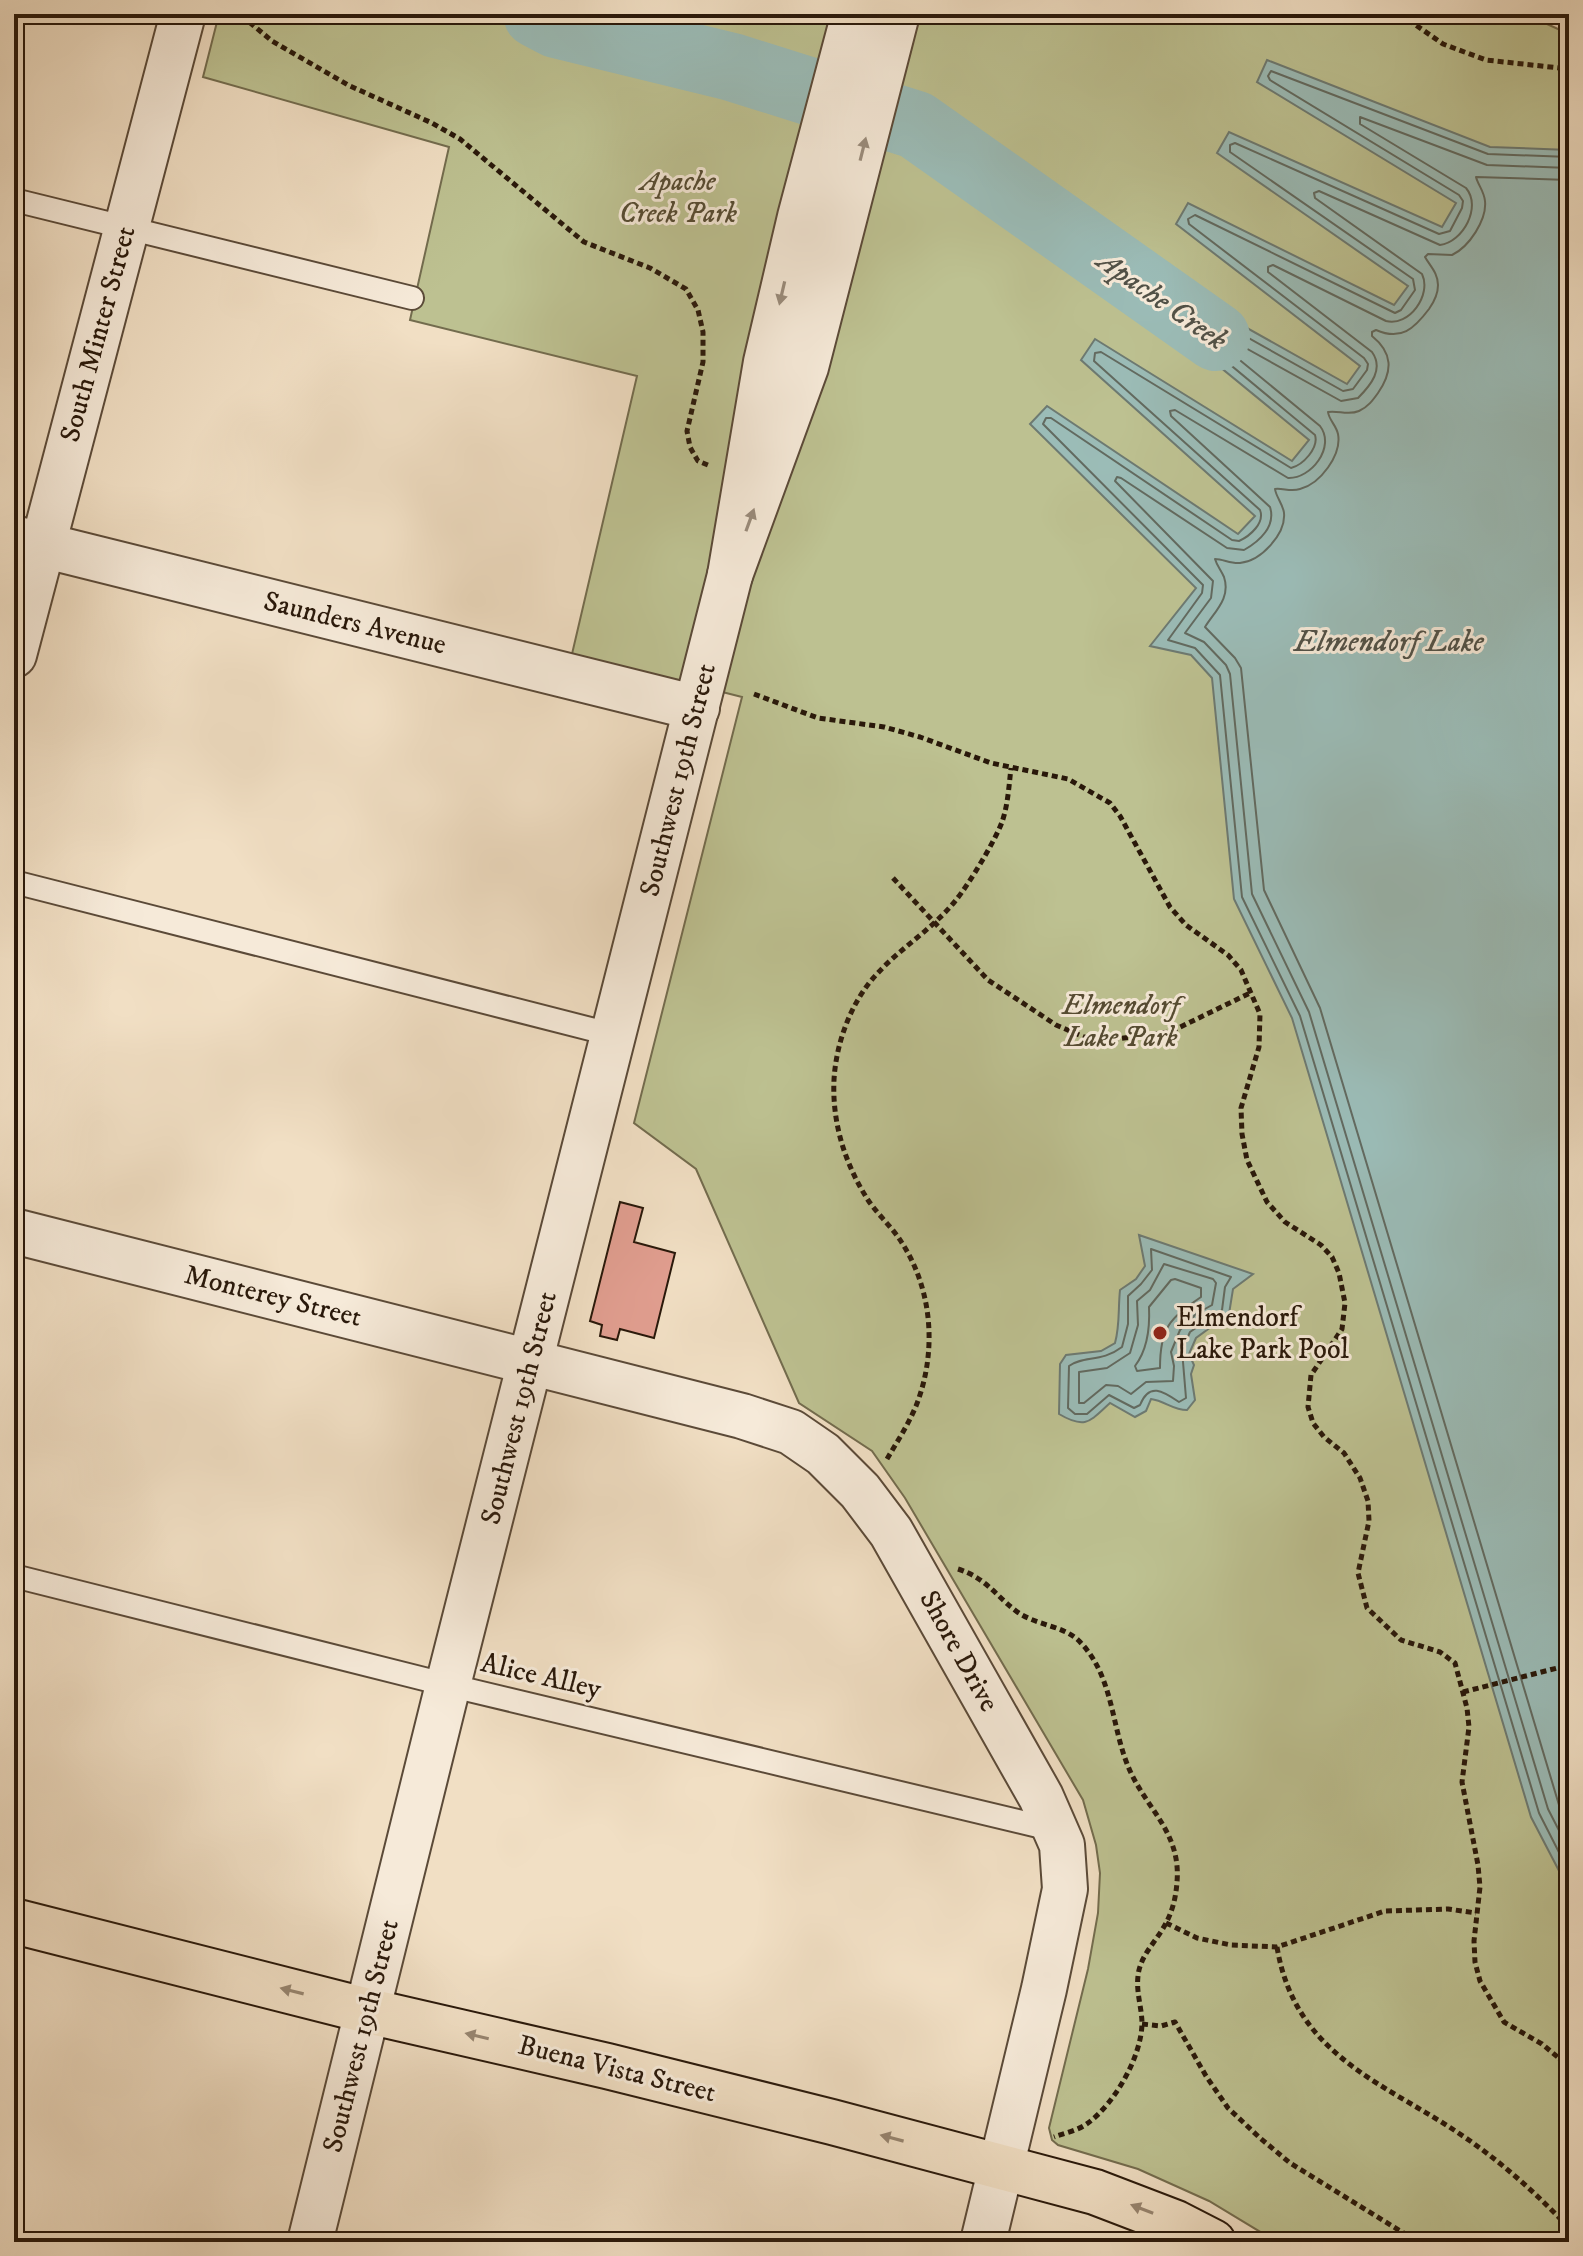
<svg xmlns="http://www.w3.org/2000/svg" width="1583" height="2256" font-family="'IM FELL DW Pica',serif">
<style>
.green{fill:#bdc191;stroke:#736c4e;stroke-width:2}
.water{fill:#9bbcb7;stroke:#6d7a72;stroke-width:2}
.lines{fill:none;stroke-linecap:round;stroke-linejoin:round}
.shore{stroke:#626a60;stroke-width:2}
.river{stroke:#9bbcb7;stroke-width:68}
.building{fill:#e19e90;stroke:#29180a;stroke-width:2}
.service-casing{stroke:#5b4a38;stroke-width:26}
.minor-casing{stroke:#5b4a38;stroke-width:48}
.tertiary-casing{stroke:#5b4a38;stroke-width:48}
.primary-casing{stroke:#29180a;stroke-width:48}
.path{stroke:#29180a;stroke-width:5;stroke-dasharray:6 4;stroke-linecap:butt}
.service{stroke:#f6ead9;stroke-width:22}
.minor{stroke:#f6ead9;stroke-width:44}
.tertiary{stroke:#f6ead9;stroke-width:44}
.primary{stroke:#f1dfc4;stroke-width:44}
.oneway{fill:#9a8c7c}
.oneway2{fill:#978570}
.poi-dot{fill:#8f2418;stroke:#f6ead9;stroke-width:3}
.labels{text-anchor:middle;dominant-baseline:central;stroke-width:6;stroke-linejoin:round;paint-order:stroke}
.park-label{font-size:28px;font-style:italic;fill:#554b32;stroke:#f6ead9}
.street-label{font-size:28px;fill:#29180a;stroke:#f6ead9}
.poi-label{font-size:28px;fill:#29180a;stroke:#f6ead9;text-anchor:start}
.water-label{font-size:30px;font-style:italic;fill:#515147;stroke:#f6ead9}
</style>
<rect width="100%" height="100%" fill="#f1dfc4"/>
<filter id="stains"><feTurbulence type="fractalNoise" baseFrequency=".0025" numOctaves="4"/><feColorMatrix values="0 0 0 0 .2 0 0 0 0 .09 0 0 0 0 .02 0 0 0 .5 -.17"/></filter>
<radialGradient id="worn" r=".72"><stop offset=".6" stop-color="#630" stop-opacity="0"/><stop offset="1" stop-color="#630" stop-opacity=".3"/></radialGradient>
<!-- green -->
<polygon class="green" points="219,14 1525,14 1569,34 1569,2242 1277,2242 1209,2201 1138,2169 1058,2145 1052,2140 1049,2128 1088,1969 1098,1913 1100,1873 1096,1845 1083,1800 905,1498 872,1451 799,1403 696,1169 634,1123 742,697 572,654 637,376 410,320 449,147 203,77"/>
<!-- water -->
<g class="water">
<polygon points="1267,60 1490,147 1569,150 1569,1890 1531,1817 1292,1018 1234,899 1212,678 1191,655 1150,646 1196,588 1030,424 1047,406 1238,534 1255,516 1081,360 1095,339 1292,461 1309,440 1131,294 1147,272 1347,384 1360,366 1176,224 1188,203 1394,305 1408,286 1217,153 1229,132 1442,227 1456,203 1257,82"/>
<path d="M1139,1235l114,39 -20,15 -4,25 -33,24 -7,16 5,11 -3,9 4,26 -8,10c-14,0 -22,-9 -36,-11l-5,12 -11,6 -25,-14c-20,18 -24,27 -51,11l1,-50 6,-9 35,-4 14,-8c5,-18 3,-34 5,-53l16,-11 9,-13z"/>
</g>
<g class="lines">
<!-- shore -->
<g class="shore">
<path d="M1569,157l-81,-3 -217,-83 -3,5 2,4 189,115 4,6 -1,7 -12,23 -11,3 -204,-91 -5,2v7l183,127 2,11 -14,20 -6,3 -200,-98 -7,4 1,5 175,134 4,6 -1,6 -14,19 -10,2 -191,-107 -6,3 -1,7 170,141c4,13 -12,30 -24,33l-190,-116 -6,1 -1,8 166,149c5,13 -10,26 -21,31l-7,-1 -181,-122h-5l-3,6 160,161 -1,8 -34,47 27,8 25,27 22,222 58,119 239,797 30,59"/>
<path d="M1569,168l-82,-3 -127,-48v7l106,64c16,19 -3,54 -26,57l-121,-54 -5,2 1,5 107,76c10,21 -13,53 -36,47l-113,-56 -5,2v5l104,80c12,17 -1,33 -14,46l-17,3 -117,-65 -5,1v6l101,83c16,21 -9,53 -32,52l-113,-68 -5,1 1,5 99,91c6,19 -10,34 -26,43l-17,-2 -106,-70 -4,-1 -2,4 98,100 -2,17 -26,35 19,9 22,23 4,9 22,220 57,118 239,797 21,41"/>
<path d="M1569,180l-93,-3c2,8 8,14 9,24 2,19 -16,46 -33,54l-24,-1 -3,3c5,9 13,16 13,28 0,10 -4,17 -9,24 -15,20 -28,32 -53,21l-4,2v4c21,17 21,35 6,57 -5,7 -10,14 -19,18 -11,5 -21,-1 -31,1 1,8 8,13 10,22 4,21 -18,50 -38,55 -9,3 -17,-1 -25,0 1,8 8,15 9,24 2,21 -23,48 -44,50 -9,1 -17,-4 -25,-4 2,7 6,11 9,18 7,21 -9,34 -19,50l30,31 6,10 23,222 56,118 239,797 10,19"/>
<path d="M1151,1249l80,28 -6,10 -3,23 -32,22 -8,18 4,48 -7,4c-16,-11 -30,-20 -39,3l-6,3 -25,-13 -22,19h-12l-7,-6 1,-42c15,-11 32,-3 53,-19l6,-23v-28l13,-12 11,-14z"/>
<polygon points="1164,1264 1213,1279 1216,1283 1212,1305 1196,1314 1180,1330 1171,1352 1174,1366 1173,1381 1146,1382 1131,1394 1118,1386 1106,1385 1084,1403 1079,1403 1079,1372 1107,1368 1130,1353 1138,1325 1137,1301 1150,1290"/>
<path d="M1175,1279l26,9v9c-32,22 -41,31 -41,71l-23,3 -2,-5c13,-17 15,-38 14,-59l22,-27z"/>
</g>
<!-- river -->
<polyline class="river" points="537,14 556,24 732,67 916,125 1216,337"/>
</g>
<!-- building -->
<polygon class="building" points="620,1202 643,1208 634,1242 675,1253 654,1338 620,1329 617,1340 600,1336 602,1325 590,1321"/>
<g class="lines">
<defs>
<g id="service">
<polyline points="14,200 412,298"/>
<polyline points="14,882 614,1035"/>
<polyline points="14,1576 448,1685 1055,1830"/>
</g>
<g id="minor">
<polyline points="14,538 697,708"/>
<polyline points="14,655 183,14"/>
<polyline points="14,1231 742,1416 791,1432 823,1454 860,1491 891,1532 1041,1797 1062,1845 1065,1889 1044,1989 983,2242"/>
</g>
<g id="tertiary">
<polyline points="854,14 800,217 766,362 730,575 806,367 897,14"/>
<polyline points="310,2242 448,1685 730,575"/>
</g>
<polyline id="primary" points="14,1921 368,2011 607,2066 832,2122 1095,2192 1176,2223 1213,2242"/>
</defs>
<!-- service casing -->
<use href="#service" class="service-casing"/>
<!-- minor casing -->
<use href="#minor" class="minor-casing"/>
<!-- tertiary casing -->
<use href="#tertiary" class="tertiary-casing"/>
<!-- primary casing -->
<use href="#primary" class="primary-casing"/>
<!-- path -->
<g class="path">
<polyline points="244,14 248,21 272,41 348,85 432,123 460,139 584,242 650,268 686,289 698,310 703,332 703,362 687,431 690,447 695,456 698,461 708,465"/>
<polyline points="1400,14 1443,44 1486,60 1569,69"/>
<polyline points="754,694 818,718 884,727 920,737 991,763 1068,779 1110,803 1120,816 1170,907 1186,925 1228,955 1241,970 1260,1014 1259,1047 1241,1108 1242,1134 1247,1160 1267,1202 1285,1222 1321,1245 1332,1257 1339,1273 1345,1303 1342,1329 1311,1375 1308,1407 1313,1423 1324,1437 1344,1453 1360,1478 1368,1501 1369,1521 1358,1573 1367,1608 1401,1640 1440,1652 1455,1663 1467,1708 1469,1727 1462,1782 1478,1865 1480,1887 1474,1941 1475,1962 1480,1981 1504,2022 1542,2044 1560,2059 1569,2091"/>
<polyline points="893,878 988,980 1056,1025 1084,1037 1101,1041 1170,1032 1250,993"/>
<path d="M887,1459c10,-17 21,-34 29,-53 21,-53 17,-115 -14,-163 -9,-15 -24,-28 -34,-43 -23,-36 -36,-77 -34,-120 2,-37 17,-78 42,-105 24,-27 57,-46 80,-75 13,-16 39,-59 46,-78 6,-17 7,-37 9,-54"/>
<path d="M958,1569c28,9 37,26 58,42 20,15 49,14 65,32 34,36 30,88 50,130 18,38 50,61 46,109 -1,14 -4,28 -11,41 -9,18 -26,32 -28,53 -2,17 4,32 4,48 -1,34 -28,80 -54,99 -9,7 -23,10 -34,14"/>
<polyline points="1463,1692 1569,1665"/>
<polyline points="1166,1923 1197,1938 1231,1945 1277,1947 1385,1911 1448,1909 1476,1913"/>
<path d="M1277,1947c19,114 114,137 196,196 35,25 67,54 96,85"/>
<polyline points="1142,2024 1161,2026 1175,2022 1206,2076 1228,2108 1260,2138 1290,2163 1418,2242"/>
</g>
<!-- service -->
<use href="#service" class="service"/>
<!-- minor -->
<use href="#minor" class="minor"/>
<!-- tertiary -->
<use href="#tertiary" class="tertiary"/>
<!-- primary -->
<use href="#primary" class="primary"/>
</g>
<!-- one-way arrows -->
<defs><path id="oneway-solid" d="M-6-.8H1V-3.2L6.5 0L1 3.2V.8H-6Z" transform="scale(2)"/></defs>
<g class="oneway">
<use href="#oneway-solid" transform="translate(863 149) rotate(-76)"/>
<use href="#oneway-solid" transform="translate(782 293) rotate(103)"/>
<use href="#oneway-solid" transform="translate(750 520) rotate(-70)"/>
</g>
<g class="oneway2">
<use href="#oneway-solid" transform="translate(292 1991) rotate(-166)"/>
<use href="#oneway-solid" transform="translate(477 2036) rotate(-167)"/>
<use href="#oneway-solid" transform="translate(892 2138) rotate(-165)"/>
<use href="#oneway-solid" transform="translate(1142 2209) rotate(-159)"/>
</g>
<!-- markers -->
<circle class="poi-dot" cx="1160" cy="1333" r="8"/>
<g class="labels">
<!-- park labels -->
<g class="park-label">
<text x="678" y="181">Apache<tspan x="678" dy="32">Creek Park</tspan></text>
<text x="1121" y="1005">Elmendorf<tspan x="1121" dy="32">Lake Park</tspan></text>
</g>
<!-- street labels -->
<g class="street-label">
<text transform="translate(98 334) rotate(-75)">South Minter Street</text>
<text transform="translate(355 623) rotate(14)">Saunders Avenue</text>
<text transform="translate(678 780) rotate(-76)">Southwest 19th Street</text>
<text transform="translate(273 1296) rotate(14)">Monterey Street</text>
<text transform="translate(519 1408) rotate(-76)">Southwest 19th Street</text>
<text transform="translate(959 1651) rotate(61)">Shore Drive</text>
<text transform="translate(541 1676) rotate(13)">Alice Alley</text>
<text transform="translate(361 2036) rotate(-76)">Southwest 19th Street</text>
<text transform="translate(617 2069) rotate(14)">Buena Vista Street</text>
</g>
<!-- poi labels -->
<g class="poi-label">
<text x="1176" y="1317">Elmendorf<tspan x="1176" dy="32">Lake Park Pool</tspan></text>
</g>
<!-- water labels -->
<g class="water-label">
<text transform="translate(1162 301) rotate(35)">Apache Creek</text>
<text x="1389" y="642">Elmendorf Lake</text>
</g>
</g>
<!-- margin -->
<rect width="1583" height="2256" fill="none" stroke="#f1dfc4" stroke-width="48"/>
<rect x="16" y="16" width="1551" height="2224" fill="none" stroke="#29180a" stroke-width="4"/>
<rect x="24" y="24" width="1535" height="2208" fill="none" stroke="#29180a" stroke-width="2"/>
<rect width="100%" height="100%" filter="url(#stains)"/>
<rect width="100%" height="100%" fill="url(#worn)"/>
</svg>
